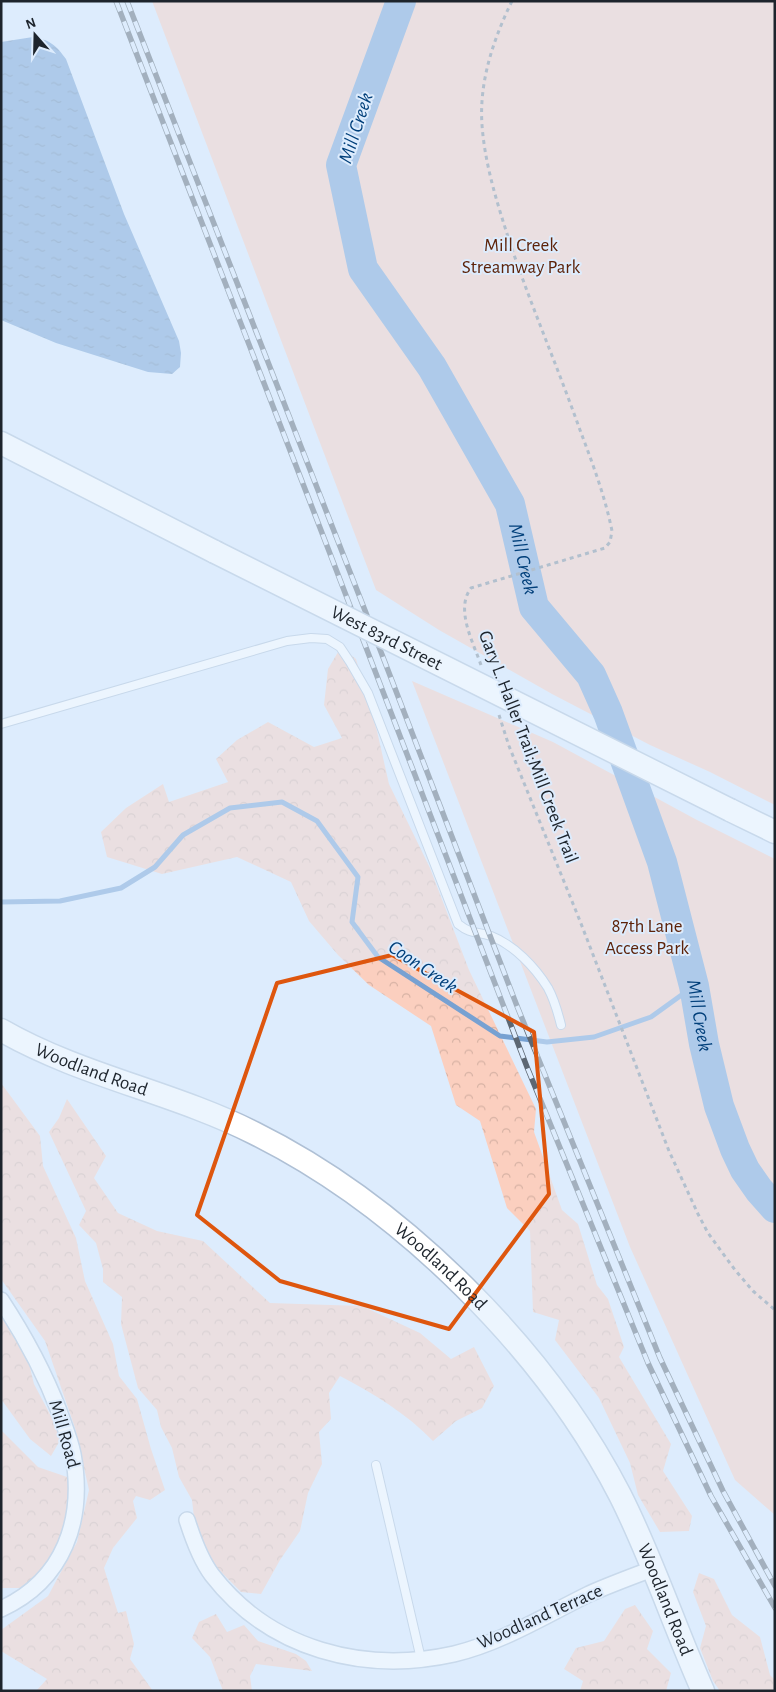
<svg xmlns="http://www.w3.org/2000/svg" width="776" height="1692" font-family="'Alegreya Sans',sans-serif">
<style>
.forest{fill:url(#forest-crowns)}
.park{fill:#fbcfbf}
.water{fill:url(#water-ripples)}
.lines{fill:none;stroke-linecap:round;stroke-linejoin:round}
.stream{stroke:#77a1d2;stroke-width:5}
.river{stroke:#77a1d2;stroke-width:30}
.lane-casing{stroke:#afc0d5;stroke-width:10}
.street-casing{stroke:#afc0d5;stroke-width:18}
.secondary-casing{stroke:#afc0d5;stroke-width:25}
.path{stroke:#7e8995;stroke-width:3;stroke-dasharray:4 4;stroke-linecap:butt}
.lane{stroke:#fff;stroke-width:8}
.street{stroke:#fff;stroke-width:15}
.secondary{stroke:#fff;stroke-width:22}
.rail-casing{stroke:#5d6772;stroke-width:5.5}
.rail{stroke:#ddecfd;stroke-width:4;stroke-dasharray:11;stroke-linecap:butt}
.secondary-bridge-casing{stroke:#afc0d5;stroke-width:25;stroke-linecap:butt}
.secondary-bridge{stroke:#fff;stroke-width:22}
.marked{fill:none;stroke:#de560e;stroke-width:4;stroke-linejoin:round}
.labels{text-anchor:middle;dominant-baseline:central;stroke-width:4;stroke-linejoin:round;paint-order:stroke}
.park-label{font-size:19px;fill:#5d230a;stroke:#ddecfd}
.street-label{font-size:19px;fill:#1d242c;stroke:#ddecfd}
.water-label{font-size:20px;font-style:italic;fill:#003f7a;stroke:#ddecfd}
</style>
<defs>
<pattern id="forest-crowns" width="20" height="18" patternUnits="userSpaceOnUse" patternTransform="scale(1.25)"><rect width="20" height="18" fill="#fbcfbf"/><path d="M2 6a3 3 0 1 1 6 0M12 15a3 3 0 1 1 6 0" fill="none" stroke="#d7b2a4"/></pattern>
<pattern id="water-ripples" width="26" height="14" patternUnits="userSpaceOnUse" patternTransform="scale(1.25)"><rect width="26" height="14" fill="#77a1d2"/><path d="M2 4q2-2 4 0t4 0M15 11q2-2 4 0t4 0" fill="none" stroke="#6183ab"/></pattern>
</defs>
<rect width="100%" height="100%" fill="#ddecfd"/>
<!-- forest -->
<g class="forest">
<polygon points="341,647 356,659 377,731 389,784 430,868 469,970 536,1109 534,1132 562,1210 578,1224 597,1285 608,1299 624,1347 619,1357 671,1444 663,1471 692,1516 689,1531 660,1532 638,1495 630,1463 599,1398 555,1340 559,1320 533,1312 530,1231 507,1208 480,1121 456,1105 431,1026 369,985 338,955 309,921 291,882 237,857 162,874 107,857 101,832 126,808 163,784 169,802 228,782 216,759 237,740 268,722 314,747 342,738 324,705 328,669"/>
<polygon points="1,1083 40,1136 43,1166 76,1238 85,1281 113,1344 119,1376 137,1399 151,1449 165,1490 150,1500 136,1496 133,1501 137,1518 113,1548 104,1568 118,1613 126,1611 134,1644 130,1659 153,1691 36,1691 47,1679 1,1651 1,1630 48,1596 77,1542 89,1490 75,1428 45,1341 1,1279"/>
<path d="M67,1099l39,57 -12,22 24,35 39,18 46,10 67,62 92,3 58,27 31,26 23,-12 20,39 -12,22 -26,13 -23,20c-27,-28 -59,-47 -93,-65l-11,17 2,26 -12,13 3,32 -14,29 -8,38 -20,29 -19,34 -20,-2 -26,-26 -20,-39 -3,-27 -13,-23 -7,-29 -11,-21 -4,-17 -19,-22 -17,-64 1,-27 -19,-15v-13l-7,-26 -17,-18 7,-14 -37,-79 10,-14z"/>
<polygon points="1,1316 26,1351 34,1384 62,1437 51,1456 30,1439 1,1399"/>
<polygon points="1,1430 38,1467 70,1478 66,1524 44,1573 20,1588 1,1588"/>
<polygon points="699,1573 714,1579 732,1615 760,1637 770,1675 775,1680 775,1691 720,1691 713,1681 700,1648 706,1626 693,1592"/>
<polygon points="635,1605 653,1631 647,1649 671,1673 666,1691 580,1691 583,1681 564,1669 576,1648 604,1641 625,1609"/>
<polygon points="216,1614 227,1632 244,1625 258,1641 296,1654 306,1661 312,1671 256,1664 250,1676 252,1691 223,1691 210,1657 192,1638 199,1622"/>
</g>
<!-- park -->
<g class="park">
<polygon points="152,1 775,1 775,805 710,772 650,745 552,694 439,630 376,590"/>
<polygon points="412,681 553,742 697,820 775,859 775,1515 735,1480 630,1247"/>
</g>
<!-- water -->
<path class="water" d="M33,37c17,3 23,8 33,22l58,155 55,127 2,12 -1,14 -8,7 -24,-2 -92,-29 -55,-23v-278z"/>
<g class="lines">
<!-- stream -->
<polyline class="stream" points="1,902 60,901 121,888 155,867 183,835 230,808 282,802 317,821 358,877 352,922 378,957 500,1036 547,1042 594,1037 651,1017 694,986"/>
<!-- river -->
<path class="river" id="s1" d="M401,1l-60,164 22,104 69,98 78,137 24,103 57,68 17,38 54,149 32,124 10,58 15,62 16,43 10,21 14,20 16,18"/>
<defs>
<g id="lane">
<path d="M1,724l286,-83 24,-3 16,1 13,8 10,15 18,31 90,231c14,11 18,7 33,12 23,9 44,31 57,52 6,11 10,25 13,37"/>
<polyline points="376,1465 421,1659"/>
</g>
<g id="street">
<path d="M1,1300c23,35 43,72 58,111 5,14 11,28 14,43 12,66 -9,126 -72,155"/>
<path d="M187,1520c6,19 13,39 25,55 58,75 152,99 242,79 47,-11 92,-39 135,-60 20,-9 42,-17 63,-25"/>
</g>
<g id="secondary">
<polyline points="1,443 215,552"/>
<polyline points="730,810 775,832"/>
<path id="s2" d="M1,1030c80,46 172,62 253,103 147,73 291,216 366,362 32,63 54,131 83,196"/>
</g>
</defs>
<!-- lane casing -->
<use href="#lane" class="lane-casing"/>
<!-- street casing -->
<use href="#street" class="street-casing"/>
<!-- secondary casing -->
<use href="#secondary" class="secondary-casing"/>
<!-- path -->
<g class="path">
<path d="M481,665c-8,-23 -26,-56 -10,-77l134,-40 5,-6 2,-11c-7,-35 -20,-69 -32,-101 -22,-62 -48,-122 -69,-184 -13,-40 -26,-80 -29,-121 -3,-43 11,-85 30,-124"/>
<polyline points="499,715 509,746 580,921 669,1151 698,1214 708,1233 735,1270 753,1291 775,1310"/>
</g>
<!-- lane -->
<use href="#lane" class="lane"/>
<!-- street -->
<use href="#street" class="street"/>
<!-- secondary -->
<use href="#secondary" class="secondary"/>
<defs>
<g id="rail">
<polyline points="116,1 329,551 527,1067 648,1363 711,1496 775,1608"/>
<polyline points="127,1 366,613 517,1006 660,1358 723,1491 775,1586"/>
</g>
</defs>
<!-- rail casing -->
<use href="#rail" class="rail-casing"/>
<!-- rail -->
<use href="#rail" class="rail"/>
<defs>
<g id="secondary-bridge">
<path id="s3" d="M215,552l515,258"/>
</g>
</defs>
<!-- secondary-bridge casing -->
<use href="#secondary-bridge" class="secondary-bridge-casing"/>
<!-- secondary-bridge -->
<use href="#secondary-bridge" class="secondary-bridge"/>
</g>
<!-- marked area -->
<path d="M0 0H776V1692H0ZM392,955l142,77 15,162 -100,135 -169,-48 -83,-66 80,-232z" fill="#ddecfd" fill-opacity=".55" fill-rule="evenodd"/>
<path class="marked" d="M392,955l142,77 15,162 -100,135 -169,-48 -83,-66 80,-232z"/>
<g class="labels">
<!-- park labels -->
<g class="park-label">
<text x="521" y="245">Mill Creek<tspan x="521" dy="22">Streamway Park</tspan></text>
<text x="647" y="926">87th Lane<tspan x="647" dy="22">Access Park</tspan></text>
</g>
<!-- street labels -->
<g class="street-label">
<text stroke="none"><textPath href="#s3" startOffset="192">West 83rd Street</textPath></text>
<text transform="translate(528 747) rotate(69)">Gary L. Haller Trail;Mill Creek Trail</text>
<text stroke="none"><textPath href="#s2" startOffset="99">Woodland Road</textPath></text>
<text stroke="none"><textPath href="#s2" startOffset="504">Woodland Road</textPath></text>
<text transform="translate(64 1434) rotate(74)">Mill Road</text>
<text stroke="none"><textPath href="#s2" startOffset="910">Woodland Road</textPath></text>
<text transform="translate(540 1617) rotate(-24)">Woodland Terrace</text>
</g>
<!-- water labels -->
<g class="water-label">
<text transform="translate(356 128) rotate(-72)">Mill Creek</text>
<text stroke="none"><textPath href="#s1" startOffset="615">Mill Creek</textPath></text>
<text transform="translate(423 967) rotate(34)">Coon Creek</text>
<text stroke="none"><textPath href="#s1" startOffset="1111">Mill Creek</textPath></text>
</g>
</g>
<!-- border -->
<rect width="776" height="1692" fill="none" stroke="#1d242c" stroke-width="5"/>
<!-- north arrow -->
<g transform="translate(35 35) rotate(340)" stroke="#ddecfd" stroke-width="4" paint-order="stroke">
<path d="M0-4L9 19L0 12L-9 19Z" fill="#1d242c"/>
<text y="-8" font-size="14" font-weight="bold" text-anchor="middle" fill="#1d242c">N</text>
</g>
</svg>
